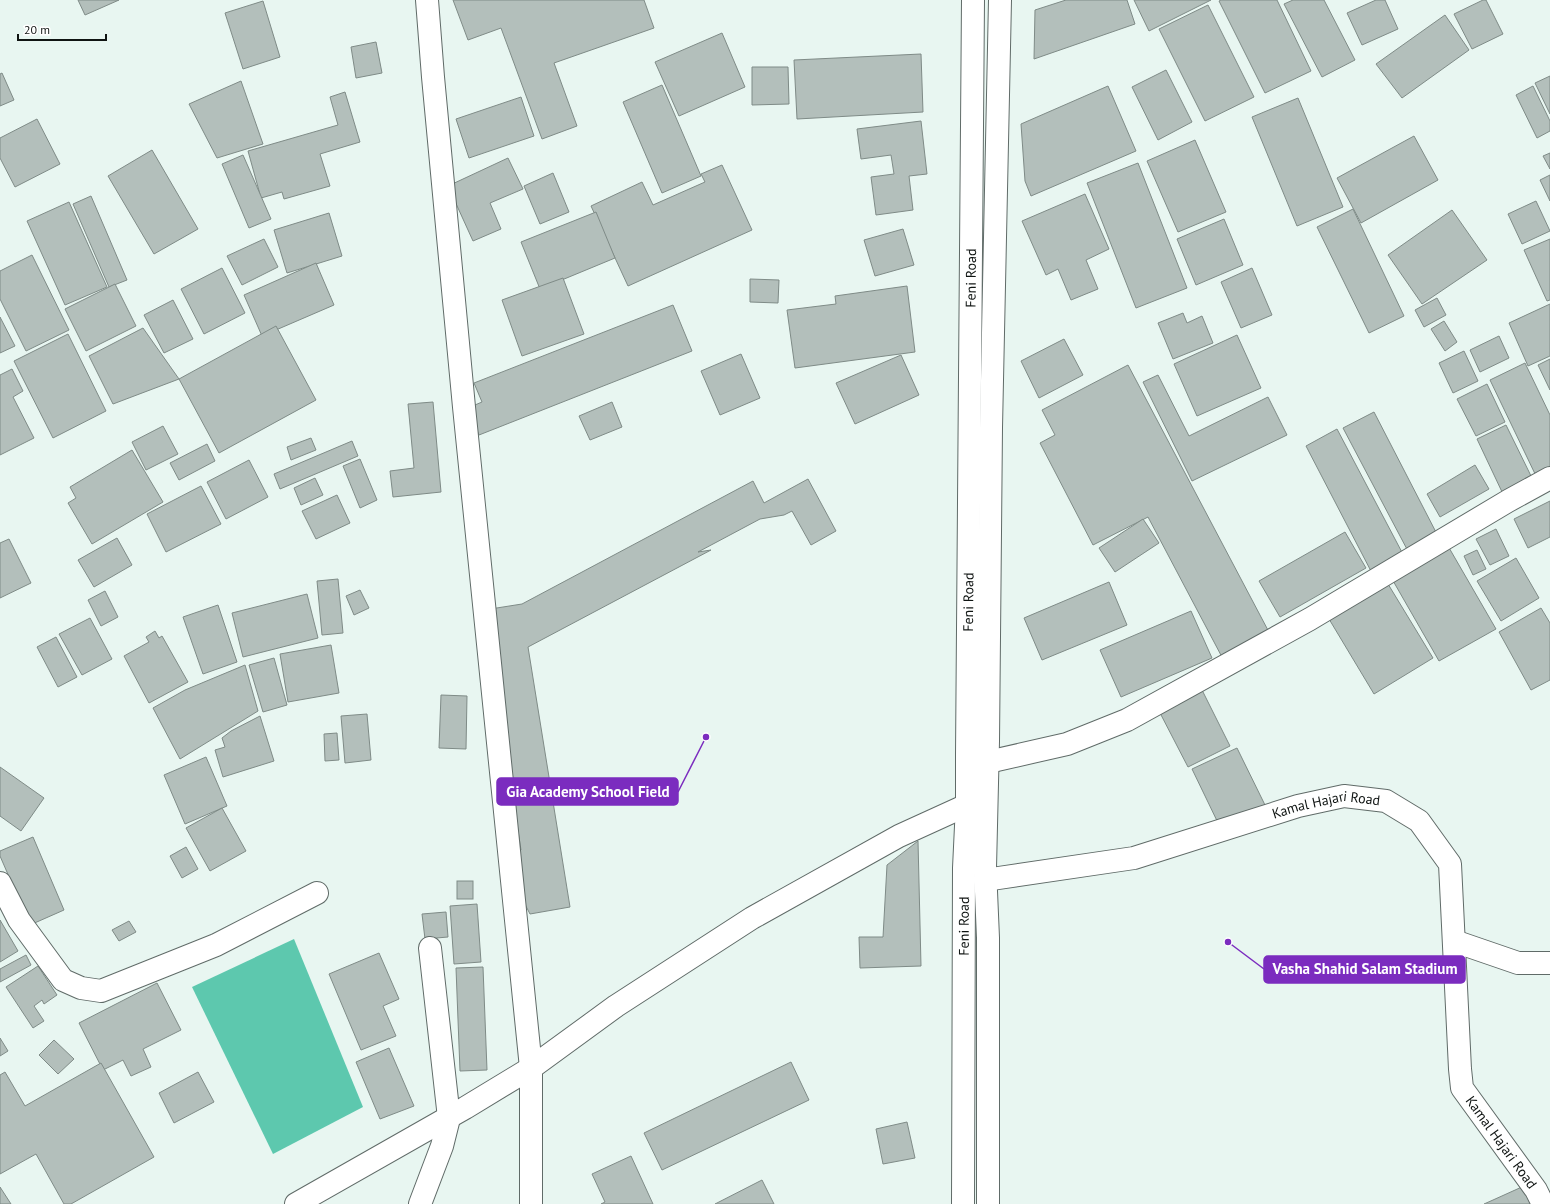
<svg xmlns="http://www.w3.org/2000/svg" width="1550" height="1204" font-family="'PT Sans',sans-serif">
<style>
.water{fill:#5dc8ae}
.building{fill:#b3bfbb;stroke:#7f8b87}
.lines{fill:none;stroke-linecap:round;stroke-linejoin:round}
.minor-casing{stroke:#606b68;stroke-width:24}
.major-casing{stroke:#606b68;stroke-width:24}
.minor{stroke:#fff;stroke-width:22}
.major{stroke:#fff;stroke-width:22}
.labels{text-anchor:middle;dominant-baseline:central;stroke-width:3.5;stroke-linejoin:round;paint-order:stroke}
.street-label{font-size:14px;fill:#0f1412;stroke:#fff}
.leader{fill:none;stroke:#7b2cbf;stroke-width:1.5}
.callout-dot{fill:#7b2cbf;stroke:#fff;stroke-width:1.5}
.callout{fill:#7b2cbf;stroke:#7b2cbf;stroke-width:1.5}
.callout-label{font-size:15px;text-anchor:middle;font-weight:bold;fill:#fff}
</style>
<rect width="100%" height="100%" fill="#e8f6f1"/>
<!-- water -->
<polygon class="water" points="294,939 363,1107 273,1154 192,987"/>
<!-- building -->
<g class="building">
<polygon points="78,0 119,0 85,15"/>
<polygon points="453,0 644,0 654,28 554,63 577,126 542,139 501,28 468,40"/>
<polygon points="1066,0 1127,0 1135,24 1034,59 1035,10"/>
<polygon points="1134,0 1211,0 1149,31"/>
<polygon points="1221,0 1277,0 1311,71 1265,93 1219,1"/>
<polygon points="1293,0 1324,0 1355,60 1322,77 1284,4"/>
<polygon points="1376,0 1385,0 1398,29 1362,45 1347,13"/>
<polygon points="1483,0 1486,0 1503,34 1472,49 1454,14"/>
<polygon points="263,1 280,57 243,69 225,13"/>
<polygon points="1208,5 1254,97 1205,121 1159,29"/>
<polygon points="1445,15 1469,50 1402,98 1376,64"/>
<polygon points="722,33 745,87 679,116 655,62"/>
<polygon points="376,42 382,73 356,78 351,47"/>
<polygon points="921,54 923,112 797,119 794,60"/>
<polygon points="752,67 788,67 789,104 752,105"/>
<polygon points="1166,70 1192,122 1158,140 1132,87"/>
<polygon points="2,73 14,100 0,106 0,74"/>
<polygon points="1550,76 1550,114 1535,83"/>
<polygon points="241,81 263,144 217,158 189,104"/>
<polygon points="662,85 701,176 662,193 623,102"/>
<polygon points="1108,86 1136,151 1031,196 1025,181 1021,124"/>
<polygon points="1533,86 1550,121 1550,131 1537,138 1516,95"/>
<polygon points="345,92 360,142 320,154 330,186 284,199 282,192 261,198 248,151 338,125 330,97"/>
<polygon points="521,97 534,136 469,158 456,119"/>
<polygon points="1298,98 1343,207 1297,226 1252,117"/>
<polygon points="37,119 60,164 15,187 0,158 0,138"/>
<polygon points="921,121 927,174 909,176 913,210 876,215 871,177 894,174 891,155 861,159 857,129"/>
<polygon points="1414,136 1438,180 1361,223 1337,178"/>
<polygon points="1195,140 1226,212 1178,232 1147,161"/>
<polygon points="152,150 198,229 154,254 108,176"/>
<polygon points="1550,153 1550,169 1543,156"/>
<polygon points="243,155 271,219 249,228 222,164"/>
<polygon points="508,158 523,189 490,203 501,229 473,241 448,186"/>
<polygon points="1138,163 1187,288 1136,308 1087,183"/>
<polygon points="722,165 752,230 628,286 591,206 642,182 653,205 705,182 701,174"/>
<polygon points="553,173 569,212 540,224 524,186"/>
<polygon points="1550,175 1550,201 1540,180"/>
<polygon points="1085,194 1109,249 1086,260 1098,289 1071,300 1058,269 1046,275 1022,221"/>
<polygon points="91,196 127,280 109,287 73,204"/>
<polygon points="1536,201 1550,231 1522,244 1508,214"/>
<polygon points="69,202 107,287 65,305 27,221"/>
<polygon points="1353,209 1404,316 1369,333 1317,227"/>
<polygon points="1452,210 1487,260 1422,304 1388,255"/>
<polygon points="596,212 615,258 540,289 521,242"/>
<polygon points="329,213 342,256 287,273 274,230"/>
<polygon points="1224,219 1243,265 1196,285 1177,239"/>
<polygon points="903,229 914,265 875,276 864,240"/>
<polygon points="264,239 278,267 242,285 227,256"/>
<polygon points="1550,239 1550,300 1547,301 1524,250"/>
<polygon points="32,255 69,330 26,351 0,299 0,271"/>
<polygon points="316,263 334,305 262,336 244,295"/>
<polygon points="222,268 245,313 204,334 181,289"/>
<polygon points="1252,268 1272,315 1241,328 1221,282"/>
<polygon points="563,278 584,334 522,356 502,300"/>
<polygon points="750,279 779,280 778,303 750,302"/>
<polygon points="115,284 136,326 86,351 65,309"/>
<polygon points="907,286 915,352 795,368 787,310 836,304 835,296"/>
<polygon points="1437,298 1446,315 1424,327 1415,310"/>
<polygon points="173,300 193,339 164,353 144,315"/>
<polygon points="1550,304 1550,356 1528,366 1509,323"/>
<polygon points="673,305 692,351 479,435 468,408 482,402 474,383"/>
<polygon points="1183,313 1187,323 1202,316 1213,343 1173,359 1158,323"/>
<polygon points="0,317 15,346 0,353"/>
<polygon points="1444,321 1457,342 1445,351 1431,329"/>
<polygon points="276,326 316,400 219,453 179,379"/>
<polygon points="143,328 179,379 113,404 89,356"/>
<polygon points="68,334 106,411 53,438 14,361"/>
<polygon points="1237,335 1261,388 1197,416 1174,364"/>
<polygon points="1499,336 1509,358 1480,372 1470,350"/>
<polygon points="1064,339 1083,375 1039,398 1021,361"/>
<polygon points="1464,351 1478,381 1453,393 1439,363"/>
<polygon points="741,354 760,398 720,415 701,371"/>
<polygon points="901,355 919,395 855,424 836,383"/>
<polygon points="1550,359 1550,390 1538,365"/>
<polygon points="1525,363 1550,415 1550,472 1537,478 1490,380"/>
<polygon points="1128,365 1270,634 1223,659 1148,517 1093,545 1040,443 1055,435 1042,410"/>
<polygon points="12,369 23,391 13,397 34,438 0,455 0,375"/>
<polygon points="1158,375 1189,436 1268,397 1287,435 1192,481 1143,382"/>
<polygon points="1487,384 1505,422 1476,436 1457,399"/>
<polygon points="433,402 441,492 393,497 390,471 414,468 408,404"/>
<polygon points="612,402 622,427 590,440 579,416"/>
<polygon points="1374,412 1439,538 1409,553 1343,428"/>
<polygon points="1506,425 1533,480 1503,494 1477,439"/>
<polygon points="163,426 178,454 146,470 132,442"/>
<polygon points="1337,429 1405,558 1373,575 1306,446"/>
<polygon points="311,438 316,450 291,460 287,447"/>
<polygon points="352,441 358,456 280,489 274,474"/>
<polygon points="207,444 215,461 179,480 170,463"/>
<polygon points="132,450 163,502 92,544 68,503 76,498 70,487"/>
<polygon points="360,459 377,500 360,508 343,466"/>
<polygon points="249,460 268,497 226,519 207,482"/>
<polygon points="1475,465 1489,489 1440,517 1427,494"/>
<polygon points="315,478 323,495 301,505 294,488"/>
<polygon points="808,479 836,531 811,545 792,511 784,515 760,519 698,552 711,550 528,647 570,907 530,914 514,883 510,856 521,850 484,610 522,604 753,481 764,503"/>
<polygon points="201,486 221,524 166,552 147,514"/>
<polygon points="337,495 350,523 316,539 302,511"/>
<polygon points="1550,501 1550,537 1528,548 1514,519"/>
<polygon points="1143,519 1159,543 1115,572 1099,548"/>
<polygon points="1496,529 1509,556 1490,565 1476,539"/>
<polygon points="1345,532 1366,568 1280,617 1259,581"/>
<polygon points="117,538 132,565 94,587 78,560"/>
<polygon points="9,539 31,583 0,598 0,543"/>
<polygon points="1448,546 1496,629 1439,661 1392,579"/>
<polygon points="1477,550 1486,569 1473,575 1464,556"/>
<polygon points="1516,558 1539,598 1501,621 1477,581"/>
<polygon points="338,579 343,633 322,635 317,581"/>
<polygon points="1109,582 1127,625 1042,660 1024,618"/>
<polygon points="1388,584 1433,658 1374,694 1329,619"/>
<polygon points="360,590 369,608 354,615 346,596"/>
<polygon points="105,591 118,617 101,626 88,600"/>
<polygon points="307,594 318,638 243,657 232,613"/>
<polygon points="218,605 237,662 203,674 183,617"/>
<polygon points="1541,608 1550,623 1550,680 1531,690 1499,632"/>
<polygon points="1191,611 1212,658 1121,697 1100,650"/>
<polygon points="90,618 112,659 82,675 59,634"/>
<polygon points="155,631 159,638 162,636 188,682 149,703 124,656 149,642 146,637"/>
<polygon points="56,637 77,677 58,687 37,647"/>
<polygon points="331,645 339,693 288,702 280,654"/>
<polygon points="274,658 287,705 263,712 249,665"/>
<polygon points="245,665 258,711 180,759 153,708 185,690"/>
<polygon points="1202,690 1230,746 1188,767 1159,711"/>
<polygon points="441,695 467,696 466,749 439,748"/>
<polygon points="367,714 371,760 345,763 341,716"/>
<polygon points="260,716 274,761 223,777 215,750 225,747 222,738 231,731"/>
<polygon points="337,733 339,760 325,761 324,734"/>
<polygon points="1237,748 1265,805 1220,827 1192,769"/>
<polygon points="206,757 227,806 185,824 164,775"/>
<polygon points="0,767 44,798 21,831 0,816"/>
<polygon points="222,808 246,851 210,871 186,828"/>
<polygon points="33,837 64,910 30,925 0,856 0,851"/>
<polygon points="918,841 921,966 860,968 859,937 883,937 887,865"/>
<polygon points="186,847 198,869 182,878 170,856"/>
<rect x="457" y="881" width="16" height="18"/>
<polygon points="477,904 481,962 454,964 450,906"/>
<polygon points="446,912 448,937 425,939 422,914"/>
<polygon points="0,920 18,951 0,962"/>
<polygon points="129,921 136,932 119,941 112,930"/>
<polygon points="379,953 399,999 383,1006 396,1036 361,1050 329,974"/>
<polygon points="26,955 31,965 0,982 0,969"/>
<polygon points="38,966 57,995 44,1004 42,1000 34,1006 44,1021 33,1028 6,987"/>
<polygon points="483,967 487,1070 460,1071 456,968"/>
<polygon points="157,983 181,1030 143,1049 151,1067 131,1076 123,1060 103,1070 79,1023"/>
<polygon points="0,1038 8,1051 0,1056"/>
<polygon points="54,1040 74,1059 58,1074 39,1055"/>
<polygon points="389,1048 414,1106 380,1119 356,1062"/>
<polygon points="791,1062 809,1100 662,1170 644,1133"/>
<polygon points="101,1063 154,1157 71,1204 64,1204 36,1154 0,1174 0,1075 5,1072 25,1106"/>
<polygon points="198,1072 214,1102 174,1123 159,1093"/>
<polygon points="907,1122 915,1158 883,1164 876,1129"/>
<polygon points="631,1156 653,1204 601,1204 605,1202 592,1174"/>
<polygon points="762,1180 774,1204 715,1204"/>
<polygon points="1524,1186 1533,1204 1484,1204 1493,1200"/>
<polygon points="0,1187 11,1204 0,1204"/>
</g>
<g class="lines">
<defs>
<g id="minor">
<polyline points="427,0 433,77 464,407 531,1068 531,1204"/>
<polyline points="988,762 1067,744 1127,720 1310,619 1508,501 1550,478"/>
<path id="s1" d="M985,880l149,-22 164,-52 46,-10 42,5 33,20 31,43 10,205 2,19 74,102 7,14"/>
<polyline points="0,883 19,920 63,980 81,988 101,991 216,945 317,893"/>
<polyline points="1454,941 1518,963 1550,963"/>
<polyline points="296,1204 465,1108 531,1068 616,1006 752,918 899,836 967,805"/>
<polyline points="420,1204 442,1146 449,1118 430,948"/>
</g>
<g id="major">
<path id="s2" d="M963,1204l1,-336 3,-63v-50l6,-755"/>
<polyline points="988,1204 988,938 985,868 988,741 991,428 1000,0"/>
</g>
</defs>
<!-- minor casing -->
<use href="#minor" class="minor-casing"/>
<!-- major casing -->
<use href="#major" class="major-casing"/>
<!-- minor -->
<use href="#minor" class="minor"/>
<!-- major -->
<use href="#major" class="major"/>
</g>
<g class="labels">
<!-- street labels -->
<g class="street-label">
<text stroke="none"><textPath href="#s2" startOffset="926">Feni Road</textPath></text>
<text stroke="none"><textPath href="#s2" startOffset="602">Feni Road</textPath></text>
<text stroke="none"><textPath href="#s1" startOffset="351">Kamal Hajari Road</textPath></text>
<text stroke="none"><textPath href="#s2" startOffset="278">Feni Road</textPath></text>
<text stroke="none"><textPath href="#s1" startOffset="795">Kamal Hajari Road</textPath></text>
</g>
</g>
<!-- callouts -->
<path class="leader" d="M706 737L678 792M1228 942L1264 969"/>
<g class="callout-dot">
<circle cx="706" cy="737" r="4"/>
<circle cx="1228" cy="942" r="4"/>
</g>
<g class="callout">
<rect x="497" y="778" width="181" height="27" rx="4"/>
<rect x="1264" y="956" width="201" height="27" rx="4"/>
</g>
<g class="callout-label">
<text x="588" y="797">Gia Academy School Field</text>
<text x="1365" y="974">Vasha Shahid Salam Stadium</text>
</g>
<!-- scale -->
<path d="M18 34v6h88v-6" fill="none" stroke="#0f1412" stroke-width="2"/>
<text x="24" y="34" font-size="12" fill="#0f1412" stroke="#ffffff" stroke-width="3" paint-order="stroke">20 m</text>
</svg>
